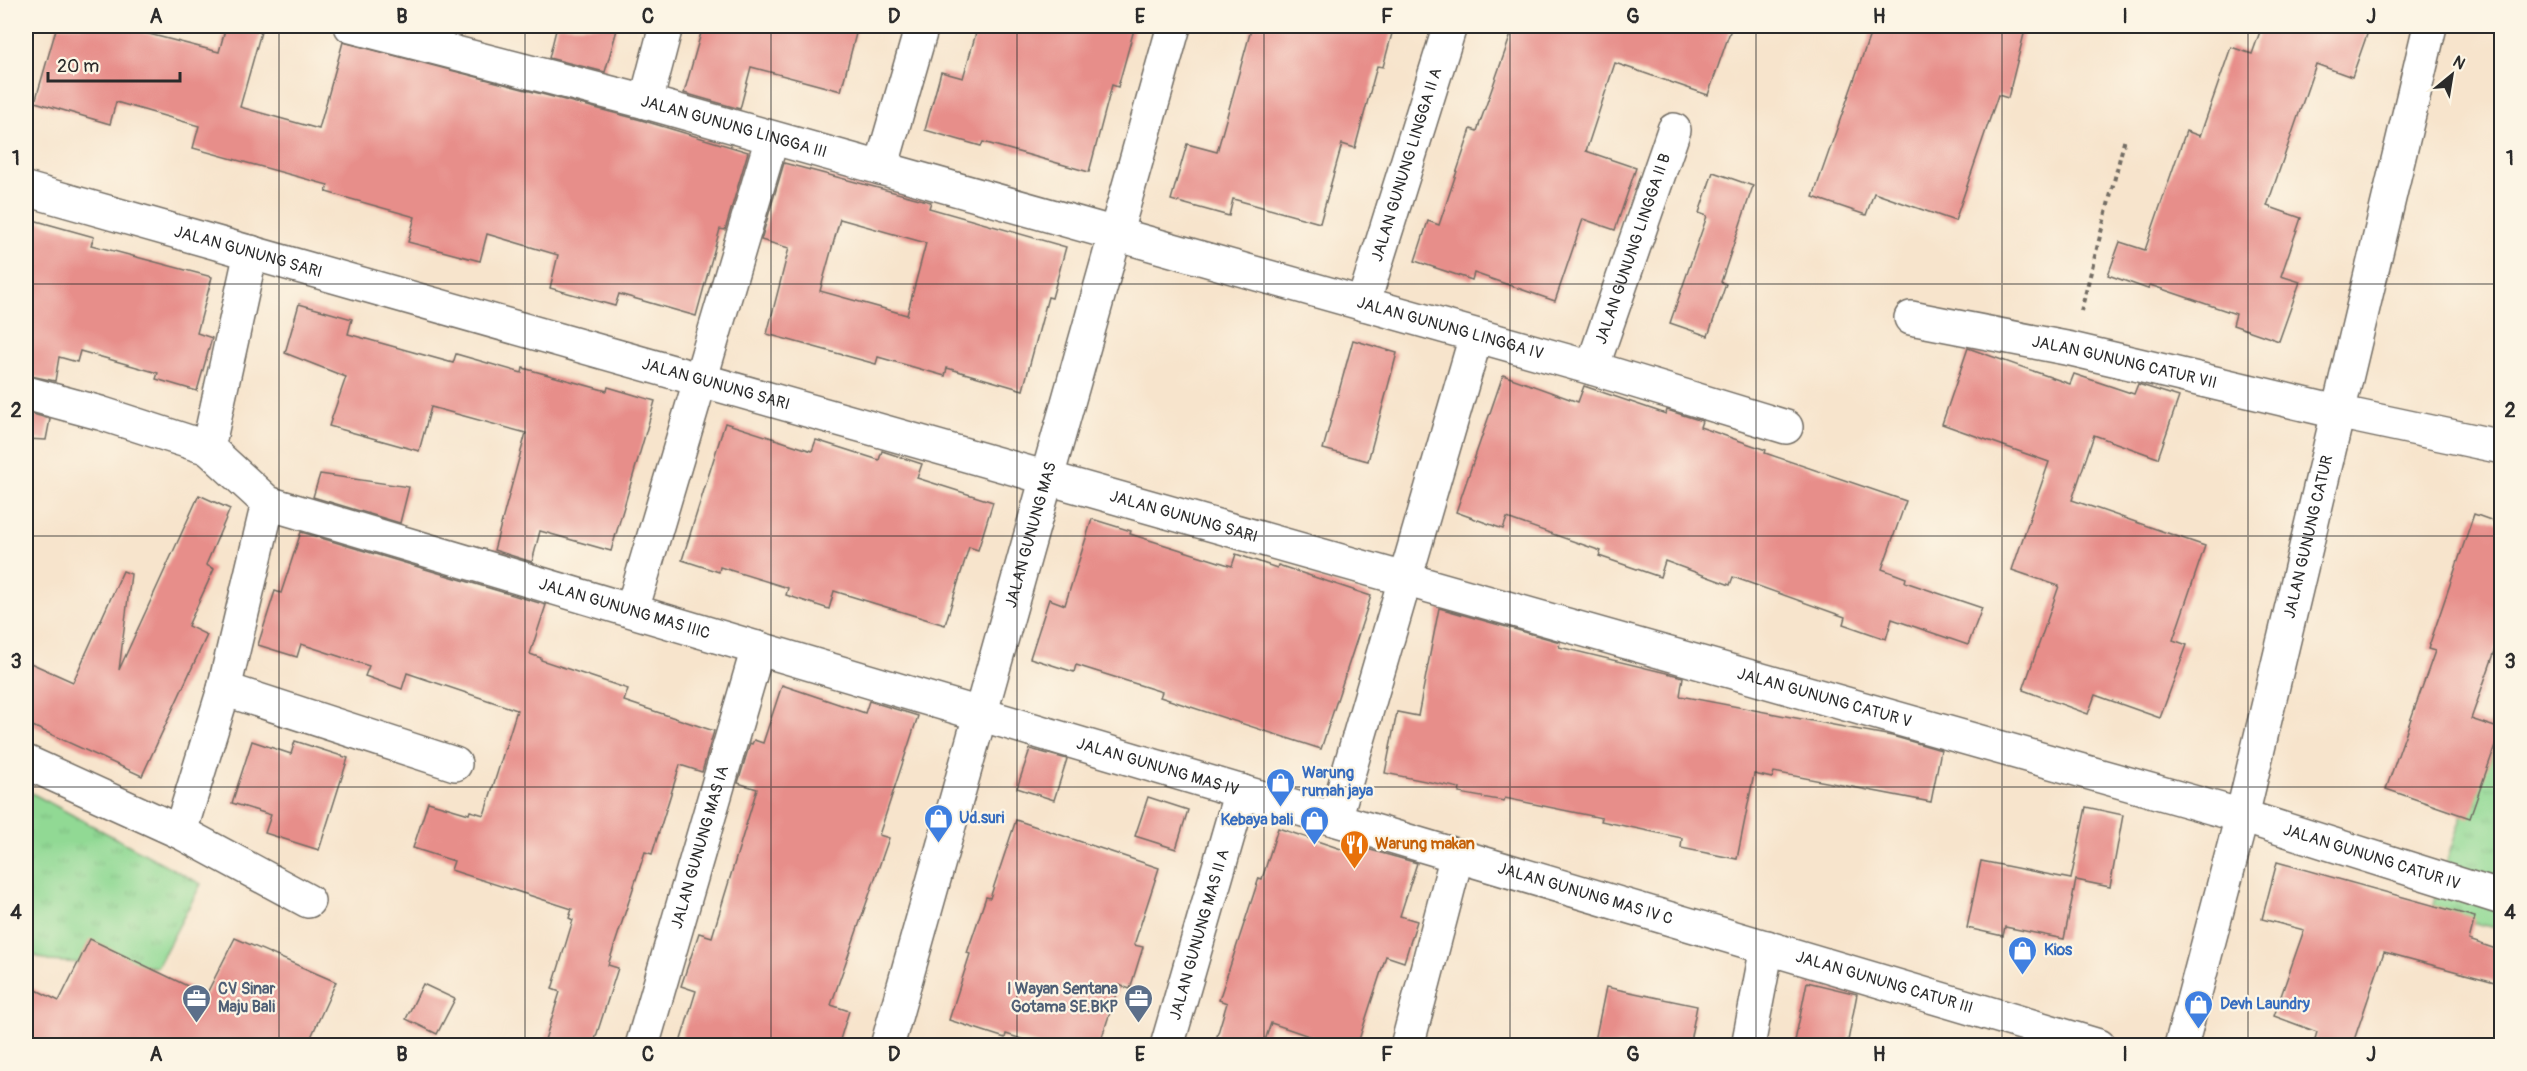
<svg xmlns="http://www.w3.org/2000/svg" width="2527" height="1071" font-family="Pangolin,sans-serif">
<style>
.grass{fill:url(#grass-tufts);stroke:#5e8260;stroke-width:1.5}
.building{fill:#e78e8a;fill-rule:evenodd}
.lines{fill:none;stroke-linecap:round;stroke-linejoin:round}
.minor-casing{stroke:#726c63;stroke-width:36}
.tertiary-casing{stroke:#726c63;stroke-width:36}
.path{stroke:#726c63;stroke-width:4;stroke-dasharray:4.5 4.5;stroke-linecap:butt}
.minor{stroke:#fff;stroke-width:33}
.tertiary{stroke:#fff;stroke-width:33}
.grid{fill:none;stroke:#2b2b2b;stroke-width:1.5;stroke-opacity:0.55}
.labels{text-anchor:middle;dominant-baseline:central;stroke-width:4.5;stroke-linejoin:round;paint-order:stroke}
.street-label{font-size:16px;fill:#2b2b2b;stroke:#fcf5e5}
.shop-label{font-size:16px;font-weight:bold;fill:#366cbe;stroke:#fcf5e5;text-anchor:start}
.food-label{font-size:16px;font-weight:bold;fill:#c56008;stroke:#fcf5e5;text-anchor:start}
.service-label{font-size:16px;font-weight:bold;fill:#4e5e75;stroke:#fcf5e5;text-anchor:start}
.neatline{fill:none;stroke:#2b2b2b;stroke-width:2}
.grid-label{font-size:20px;text-anchor:middle;font-weight:bold;fill:#2b2b2b}
</style>
<defs>
<pattern id="grass-tufts" width="24" height="20" patternUnits="userSpaceOnUse" patternTransform="scale(1.5)"><rect width="24" height="20" fill="#91d994"/><path d="M3 7l-1-3M5 7V3M7 7l1-3M15 17l-1-3M17 17v-4M19 17l1-3" fill="none" stroke="#7dba80"/></pattern>
</defs>
<rect width="100%" height="100%" fill="#fcf5e5"/>
<filter id="ink" filterUnits="userSpaceOnUse"><feTurbulence type="fractalNoise" baseFrequency=".0167" numOctaves="2"/><feDisplacementMap in="SourceGraphic" scale="12" xChannelSelector="R" yChannelSelector="G"/><feConvolveMatrix kernelMatrix="1 2 1 2 8 2 1 2 1" color-interpolation-filters="sRGB"/></filter>
<filter id="wash" filterUnits="userSpaceOnUse"><feTurbulence type="fractalNoise" baseFrequency=".008" numOctaves="4" result="noise"/><feDisplacementMap in="SourceGraphic" scale="24" xChannelSelector="R" yChannelSelector="G"/><feGaussianBlur stdDeviation="1.35" result="paint"/><feColorMatrix in="noise" values="0 0 0 0 0 0 0 0 0 0 0 0 0 0 0 0 0 1.4 0 .05"/><feComposite in="paint" operator="in"/></filter>
<g filter="url(#wash)">
<rect width="100%" height="100%" fill="#f7e4cc"/>
<!-- grass -->
<g class="grass">
<polygon points="2501,720 2501,929 2430,913 2492,722"/>
<polygon points="26,790 201,884 157,967 48,961 26,952"/>
</g>
<g id="blocks">
<!-- building -->
<g class="building">
<polygon points="57,26 118,26 219,52 226,26 238,26 261,32 240,107 319,129 343,42 641,120 748,152 725,230 720,229 696,316 619,294 615,306 550,288 558,255 487,234 480,261 408,242 415,217 326,192 328,185 193,148 199,126 116,102 110,124 35,102"/>
<polygon points="557,26 618,26 605,72 549,58"/>
<polygon points="703,26 858,26 841,91 751,67 740,109 684,93"/>
<polygon points="978,26 1135,26 1118,87 1112,85 1089,172 983,142 981,146 925,130 941,72 963,78"/>
<polygon points="1252,26 1394,26 1383,67 1377,66 1355,148 1342,144 1320,223 1233,199 1229,216 1171,200 1187,144 1217,152"/>
<polygon points="1514,26 1732,26 1708,95 1615,63 1586,151 1636,168 1615,230 1583,219 1555,301 1474,273 1472,280 1415,261 1428,221 1439,225 1471,129 1477,131"/>
<polygon points="1873,26 2026,26 2008,98 1998,95 1955,221 1874,193 1866,215 1813,197"/>
<polygon points="2262,26 2370,26 2352,77 2316,64 2267,206 2301,218 2281,276 2300,282 2279,341 2233,325 2236,314 2150,285 2148,289 2108,275 2120,242 2145,250 2186,131 2200,136 2231,47 2252,54"/>
<path d="M784,163l147,39 -2,6 137,39 -14,51 -4,-1 -25,93 -76,-22 -2,8 -67,-19 -2,7 -109,-30 22,-86 -28,-8zM840,219l86,24 -19,72 -87,-24z"/>
<polygon points="1713,172 1753,186 1721,282 1726,284 1708,336 1670,323 1707,216 1699,213"/>
<polygon points="26,218 94,237 91,245 212,277 197,333 212,338 197,391 156,379 158,373 80,351 77,362 59,357 55,381 26,375"/>
<polygon points="299,304 352,319 348,334 453,363 456,354 522,373 523,368 607,391 608,387 655,401 611,551 540,531 532,562 494,550 526,433 431,407 419,451 329,426 346,377 285,353"/>
<polygon points="1353,340 1397,353 1368,461 1323,449"/>
<polygon points="1968,348 2070,384 2074,374 2134,394 2138,384 2179,397 2158,458 2094,435 2072,500 2205,546 2173,640 2187,645 2160,718 2095,695 2088,714 2023,690 2059,586 2012,570 2049,462 1942,424"/>
<polygon points="1503,375 1578,402 1584,386 1666,414 1667,410 1702,421 1700,427 1766,450 1765,453 1906,501 1882,569 1906,578 1905,582 1982,608 1968,645 1892,619 1886,639 1843,624 1845,617 1733,577 1730,585 1665,561 1660,577 1599,556 1601,551 1507,518 1503,529 1456,512"/>
<polygon points="26,412 50,419 46,440 26,439"/>
<polygon points="725,423 812,451 816,440 879,460 882,451 922,464 917,478 993,502 978,550 969,547 945,625 834,591 829,609 786,595 788,588 720,567 719,572 682,560"/>
<polygon points="320,474 409,487 400,523 313,497"/>
<polygon points="199,495 230,509 206,565 214,569 188,626 207,635 142,776 26,723 26,661 73,682 123,571 131,574 119,670"/>
<polygon points="2474,514 2502,524 2502,631 2471,719 2501,729 2470,818 2386,789 2435,651 2428,649"/>
<polygon points="1092,519 1131,531 1130,534 1232,566 1236,554 1277,568 1278,565 1371,596 1321,749 1160,697 1162,692 1076,665 1074,672 1030,658 1049,599 1065,605"/>
<polygon points="301,532 546,605 530,654 541,658 541,660 628,689 624,701 714,731 702,772 680,765 652,854 645,852 608,965 618,968 593,1046 543,1046 560,992 552,989 573,920 569,918 572,909 451,870 454,861 413,848 428,802 469,814 470,811 484,815 517,710 407,673 402,689 365,676 369,666 301,644 297,657 258,645 275,591 281,593"/>
<polygon points="1439,608 1560,642 1559,647 1683,677 1680,696 1892,736 1941,750 1931,802 1774,772 1772,778 1754,774 1737,859 1681,848 1682,838 1601,821 1602,818 1505,798 1504,801 1459,793 1460,788 1385,773 1397,712 1418,716"/>
<polygon points="782,685 865,713 869,701 918,716 879,835 889,838 831,1005 849,1011 838,1046 679,1046 696,991 681,986 699,933 712,937 757,789 738,783 750,743 752,744 754,740 763,743"/>
<polygon points="252,741 291,754 295,741 348,758 319,850 265,833 271,815 232,803"/>
<polygon points="1030,749 1067,759 1054,800 1017,788"/>
<polygon points="1148,797 1188,810 1176,849 1135,836"/>
<polygon points="2086,807 2123,815 2110,887 2076,880 2064,939 2005,927 2003,936 1967,928 1981,861 2071,879"/>
<polygon points="1016,820 1159,868 1134,945 1143,947 1130,989 1119,985 1099,1046 1043,1046 1006,1034 1005,1038 949,1020 970,954 967,953 986,897 990,898"/>
<polygon points="1278,828 1365,857 1367,849 1417,863 1400,916 1417,921 1404,962 1386,956 1357,1046 1338,1046 1271,1023 1263,1046 1214,1046 1227,1003 1219,1000 1259,878 1262,879"/>
<polygon points="2277,862 2475,917 2469,940 2502,951 2502,984 2384,952 2352,1046 2313,1046 2317,1032 2274,1016 2304,930 2262,919"/>
<polygon points="235,938 336,982 307,1046 26,1046 26,985 59,1001 90,939 206,995"/>
<polygon points="1807,982 1857,994 1847,1046 1794,1046"/>
<polygon points="423,984 455,999 437,1034 406,1019"/>
<polygon points="1606,987 1697,1006 1689,1046 1594,1046"/>
</g>
</g>
</g>
<g filter="url(#ink)">
<use href="#blocks" fill-opacity="0" stroke="#726c63" stroke-width="1.5"/>
<g class="lines">
<defs>
<g id="minor">
<path id="s1" d="M351,26l295,76 946,266 194,59"/>
<polyline points="646,102 666,26"/>
<polyline points="881,168 922,26"/>
<path id="s2" d="M26,189l2216,627 260,82"/>
<path id="s3" d="M251,252l-43,196 60,55 1831,543"/>
<path id="s4" d="M1363,304l87,-278"/>
<path id="s5" d="M1911,318l160,31 266,63 165,35"/>
<path id="s6" d="M1592,368l82,-238"/>
<polyline points="26,393 100,413 208,448"/>
<polyline points="632,610 772,138"/>
<polyline points="224,689 455,764"/>
<polyline points="26,762 180,832 308,901"/>
<polyline points="1335,819 1476,336"/>
<polyline points="180,832 224,689 268,503"/>
<path id="s7" d="M642,1046l116,-398"/>
<path id="s8" d="M887,1046l287,-1020"/>
<path id="s9" d="M1167,1046l74,-255"/>
<polyline points="1407,1046 1457,855"/>
<polyline points="1748,1046 1767,947"/>
</g>
<g id="tertiary">
<path id="s10" d="M2181,1046l61,-230 188,-790"/>
</g>
</defs>
<!-- minor casing -->
<use href="#minor" class="minor-casing"/>
<!-- tertiary casing -->
<use href="#tertiary" class="tertiary-casing"/>
<!-- path -->
<polyline class="path" points="2081,311 2125,138"/>
<!-- minor -->
<use href="#minor" class="minor"/>
<!-- tertiary -->
<use href="#tertiary" class="tertiary"/>
</g>
</g>
<!-- grid -->
<path class="grid" d="M279,26v1020M525,26v1020M771,26v1020M1017,26v1020M1264,26v1020M1510,26v1020M1756,26v1020M2002,26v1020M2248,26v1020M26,284h2476M26,536h2476M26,787h2476"/>
<!-- icons -->
<defs>
<symbol id="shop-pin" viewBox="-11 -11 22 30"><path d="M0 17L-7.5 6A9.5 9.5 0 1 1 7.5 6Z" fill="#3f7fe0" stroke="#fcf5e5"/><path d="M-5-2.5h2.3a2.7 3.5 0 0 1 5.4 0H5L5.5 6h-11ZM-1.5-2.5h3a1.5 2.3 0 0 0-3 0Z" fill="#fff"/></symbol>
<symbol id="restaurant-pin" viewBox="-11 -11 22 30"><path d="M0 17L-7.5 6A9.5 9.5 0 1 1 7.5 6Z" fill="#e8710a" stroke="#fcf5e5"/><path d="M-5-6h1v4h1v-4h1v4h1v-4h1v5L-1.5 .5V6h-2V.5L-5-1ZM5-6V6H3V1.5H1.5Q1.5-4 5-6Z" fill="#fff"/></symbol>
<symbol id="office-pin" viewBox="-11 -11 22 30"><path d="M0 17L-7.5 6A9.5 9.5 0 1 1 7.5 6Z" fill="#5c6f8a" stroke="#fcf5e5"/><path d="M-6-3h4V-5.5h4V-3h4V5H-6ZM-1-4.5V-3h2v-1.5ZM-6 0V1H6V0Z" fill="#fff"/></symbol>
</defs>
<g fill-rule="evenodd">
<use href="#shop-pin" x="1264" y="766" width="33" height="45"/>
<use href="#shop-pin" x="922" y="802" width="33" height="45"/>
<use href="#shop-pin" x="1298" y="804" width="33" height="45"/>
<use href="#restaurant-pin" x="1338" y="828" width="33" height="45"/>
<use href="#shop-pin" x="2006" y="934" width="33" height="45"/>
<use href="#office-pin" x="180" y="982" width="33" height="45"/>
<use href="#office-pin" x="1122" y="982" width="33" height="45"/>
<use href="#shop-pin" x="2182" y="988" width="33" height="45"/>
</g>
<g class="labels">
<!-- street labels -->
<g class="street-label">
<text stroke="none"><textPath href="#s1" startOffset="396">JALAN GUNUNG LINGGA III</textPath></text>
<text stroke="none"><textPath href="#s4" startOffset="146">JALAN GUNUNG LINGGA II A</textPath></text>
<text stroke="none"><textPath href="#s6" startOffset="126">JALAN GUNUNG LINGGA II B</textPath></text>
<text stroke="none"><textPath href="#s2" startOffset="231">JALAN GUNUNG SARI</textPath></text>
<text stroke="none"><textPath href="#s1" startOffset="1140">JALAN GUNUNG LINGGA IV</textPath></text>
<text stroke="none"><textPath href="#s5" startOffset="218">JALAN GUNUNG CATUR VII</textPath></text>
<text stroke="none"><textPath href="#s2" startOffset="717">JALAN GUNUNG SARI</textPath></text>
<text stroke="none"><textPath href="#s2" startOffset="1203">JALAN GUNUNG SARI</textPath></text>
<text stroke="none"><textPath href="#s8" startOffset="531">JALAN GUNUNG MAS</textPath></text>
<text stroke="none"><textPath href="#s10" startOffset="525">JALAN GUNUNG CATUR</textPath></text>
<text stroke="none"><textPath href="#s3" startOffset="654">JALAN GUNUNG MAS IIIC</textPath></text>
<text stroke="none"><textPath href="#s2" startOffset="1869">JALAN GUNUNG CATUR V</textPath></text>
<text stroke="none"><textPath href="#s3" startOffset="1210">JALAN GUNUNG MAS IV</textPath></text>
<text stroke="none"><textPath href="#s7" startOffset="207">JALAN GUNUNG MAS IA</textPath></text>
<text stroke="none"><textPath href="#s2" startOffset="2439">JALAN GUNUNG CATUR IV</textPath></text>
<text stroke="none"><textPath href="#s3" startOffset="1656">JALAN GUNUNG MAS IV C</textPath></text>
<text stroke="none"><textPath href="#s9" startOffset="116">JALAN GUNUNG MAS II A</textPath></text>
<text stroke="none"><textPath href="#s3" startOffset="1968">JALAN GUNUNG CATUR III</textPath></text>
</g>
<!-- shop labels -->
<g class="shop-label">
<text x="1302" y="773">Warung<tspan x="1302" dy="18">rumah jaya</tspan></text>
<text x="959" y="818">Ud.suri</text>
<text x="1293" y="820" text-anchor="end">Kebaya bali</text>
<text x="2044" y="950">Kios</text>
<text x="2220" y="1004">Devh Laundry</text>
</g>
<!-- food labels -->
<g class="food-label">
<text x="1375" y="844">Warung makan</text>
</g>
<!-- service labels -->
<g class="service-label">
<text x="218" y="989">CV Sinar<tspan x="218" dy="18">Maju Bali</tspan></text>
<text x="1118" y="989" text-anchor="end">I Wayan Sentana<tspan x="1118" dy="18">Gotama SE.BKP</tspan></text>
</g>
</g>
<!-- margin -->
<rect width="2527" height="1071" fill="none" stroke="#fcf5e5" stroke-width="66"/>
<!-- north arrow -->
<g transform="translate(2452 75) rotate(30)" stroke="#fcf5e5" stroke-width="4.5" paint-order="stroke">
<path d="M0-4.5L10 22L0 15L-10 22Z" fill="#2b2b2b"/>
<text y="-9" font-size="16" font-weight="bold" text-anchor="middle" fill="#2b2b2b">N</text>
</g>
<!-- scale -->
<path d="M48 72v9h132v-9" fill="none" stroke="#2b2b2b" stroke-width="3"/>
<text x="57" y="72" font-size="18" fill="#2b2b2b" stroke="#fcf5e5" stroke-width="4.5" paint-order="stroke">20 m</text>
<rect x="33" y="33" width="2461" height="1005" class="neatline"/>
<g class="grid-label">
<text x="156" y="23">A</text>
<text x="402" y="23">B</text>
<text x="648" y="23">C</text>
<text x="894" y="23">D</text>
<text x="1140" y="23">E</text>
<text x="1387" y="23">F</text>
<text x="1633" y="23">G</text>
<text x="1879" y="23">H</text>
<text x="2125" y="23">I</text>
<text x="2371" y="23">J</text>
<text x="16" y="165">1</text>
<text x="2510" y="165">1</text>
<text x="16" y="417">2</text>
<text x="2510" y="417">2</text>
<text x="16" y="668">3</text>
<text x="2510" y="668">3</text>
<text x="16" y="919">4</text>
<text x="2510" y="919">4</text>
<text x="156" y="1061">A</text>
<text x="402" y="1061">B</text>
<text x="648" y="1061">C</text>
<text x="894" y="1061">D</text>
<text x="1140" y="1061">E</text>
<text x="1387" y="1061">F</text>
<text x="1633" y="1061">G</text>
<text x="1879" y="1061">H</text>
<text x="2125" y="1061">I</text>
<text x="2371" y="1061">J</text>
</g>
</svg>
